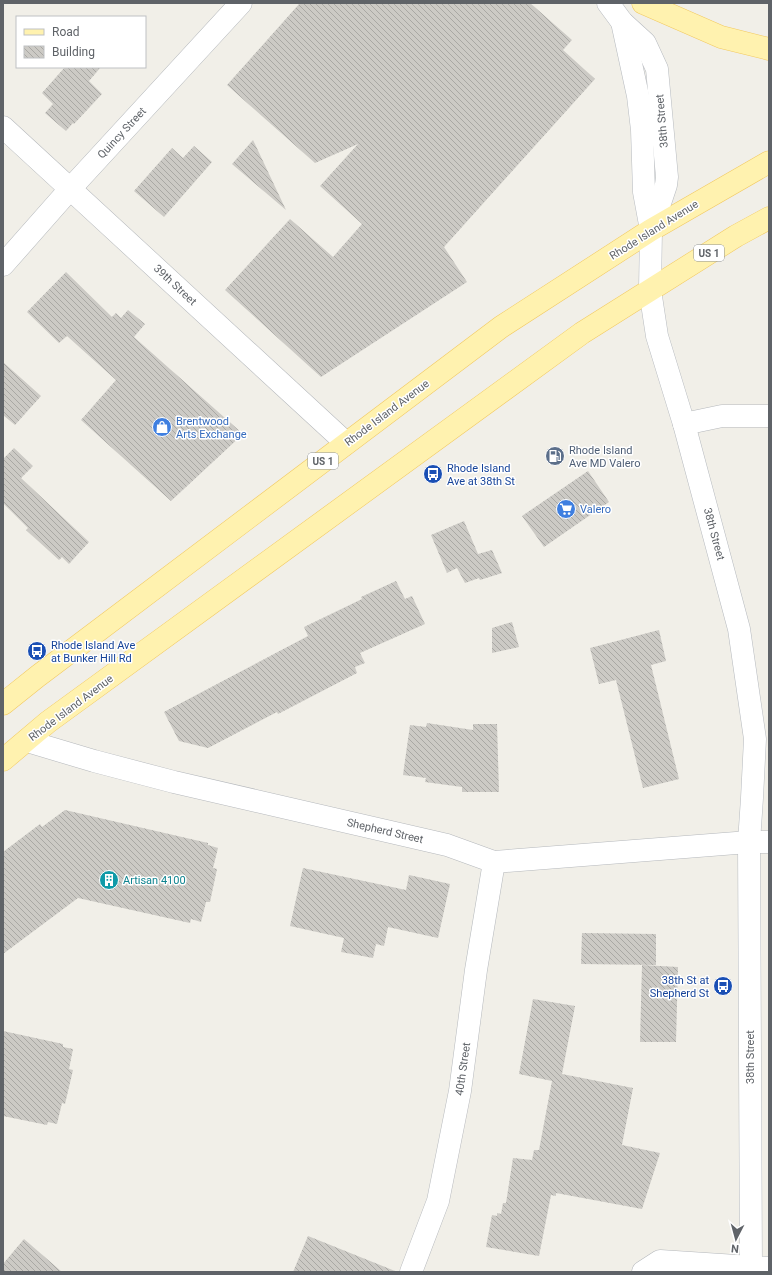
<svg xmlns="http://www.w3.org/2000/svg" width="772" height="1275" font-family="Roboto,sans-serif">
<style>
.building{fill:url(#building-back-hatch)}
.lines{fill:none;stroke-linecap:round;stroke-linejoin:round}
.minor-casing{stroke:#b5b8bc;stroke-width:23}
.secondary-casing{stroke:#b6babf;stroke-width:23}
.primary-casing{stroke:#f2c960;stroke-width:23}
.minor{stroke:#fff;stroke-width:22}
.secondary{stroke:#fff;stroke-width:22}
.primary{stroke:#fff2af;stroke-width:22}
.labels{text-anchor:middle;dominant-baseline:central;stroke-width:3;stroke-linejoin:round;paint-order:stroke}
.shield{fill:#fff;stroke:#8f9295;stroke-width:1}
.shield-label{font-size:10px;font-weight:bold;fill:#5f6368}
.street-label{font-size:11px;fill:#5f6368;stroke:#fff}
.shop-label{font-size:11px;fill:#366cbe;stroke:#fff;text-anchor:start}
.service-label{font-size:11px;fill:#4e5e75;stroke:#fff;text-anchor:start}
.transit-label{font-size:11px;fill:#164399;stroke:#fff;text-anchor:start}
.culture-label{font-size:11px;fill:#0d838f;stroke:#fff;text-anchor:start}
</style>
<defs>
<pattern id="building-back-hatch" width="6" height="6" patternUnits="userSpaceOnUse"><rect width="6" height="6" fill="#cccac5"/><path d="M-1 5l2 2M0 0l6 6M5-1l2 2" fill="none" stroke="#a9a8a4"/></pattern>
</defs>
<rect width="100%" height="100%" fill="#f1efe8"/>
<!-- building -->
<g class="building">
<polygon points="300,3 530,3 572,40 563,50 595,79 444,247 467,282 321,377 225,290 290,219 333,257 362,224 320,186 358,144 315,163 227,85"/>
<polygon points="65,67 101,67 89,81 102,94 74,124 73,123 66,131 45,113 53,104 42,93"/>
<polygon points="253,140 286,210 232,164"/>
<polygon points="194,146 212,162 164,217 134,191 172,148 183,158"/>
<polygon points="66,272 112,317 116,313 121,318 128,310 145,324 134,337 243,434 171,501 81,420 116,380 67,336 59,343 27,312"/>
<polygon points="3,362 41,396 15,425 3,415"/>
<polygon points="14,448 33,466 21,478 89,542 69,564 62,557 59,560 26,530 28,528 3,503 3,459"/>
<polygon points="588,471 609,502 544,547 522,516"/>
<polygon points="464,521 478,554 492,550 502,573 480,580 479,578 465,583 457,568 447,573 431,535"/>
<polygon points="396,581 405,599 412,596 425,624 360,653 365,663 355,667 357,673 278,714 277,712 208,748 179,741 164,712 308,636 304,627 362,599 361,597"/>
<polygon points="512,622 519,647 492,653 492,628"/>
<polygon points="659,630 666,661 651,665 679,779 643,788 616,680 599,684 590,648"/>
<polygon points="427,723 473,730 473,724 497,724 499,792 462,792 462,787 425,782 426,778 403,775 410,725 426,727"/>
<polygon points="65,810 208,843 208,845 218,848 213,868 217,869 210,902 206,902 201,922 191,919 190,923 78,898 3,954 3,852 40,824 42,827"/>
<polygon points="303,868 406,890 409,875 450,884 438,938 388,927 384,946 376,944 373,958 341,952 344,938 290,926"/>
<polygon points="582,933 656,934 656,965 581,964"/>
<polygon points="642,965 678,967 676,1042 640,1042"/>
<polygon points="533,999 575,1006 562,1074 633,1088 622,1145 660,1153 642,1209 556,1193 556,1196 551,1195 539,1256 486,1247 492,1215 497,1216 497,1213 501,1214 503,1203 506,1203 513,1158 532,1160 534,1150 539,1150 552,1081 519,1074"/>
<polygon points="3,1031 63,1044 63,1047 73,1049 69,1069 73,1070 65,1104 62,1103 57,1124 48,1122 47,1125 3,1116"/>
<polygon points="308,1236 395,1271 394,1272 293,1272"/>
<polygon points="24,1239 62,1272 3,1272 3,1264"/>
</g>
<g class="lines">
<defs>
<g id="minor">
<polyline points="3,127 346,443"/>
<polyline points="3,265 70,189 241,3"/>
<polyline points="684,424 722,416 769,416"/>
<polyline points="27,741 94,761 174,782 447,845 494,862 749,842 769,842"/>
<polyline points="411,1272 438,1201 460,1091 476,970 494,862"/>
<polyline points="643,1272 660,1261 769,1268"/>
</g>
<g id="secondary">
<polyline points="608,3 622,22 645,43 657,69 667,177 666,185 652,227"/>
<polyline points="622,22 638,96 642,130 644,192 651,230 650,290 657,336 684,424 739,629 755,739 752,798 749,842 751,1272"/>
</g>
<g id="primary">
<polyline points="643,3 721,37 769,49"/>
<polyline points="3,704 38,676 501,327 651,230 769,162"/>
<polyline points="3,760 48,722 582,333 736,236 769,218"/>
</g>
</defs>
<!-- minor casing -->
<use href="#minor" class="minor-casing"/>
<!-- secondary casing -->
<use href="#secondary" class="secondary-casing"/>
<!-- primary casing -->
<use href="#primary" class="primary-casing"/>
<!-- minor -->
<use href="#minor" class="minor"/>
<!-- secondary -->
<use href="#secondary" class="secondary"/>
<!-- primary -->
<use href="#primary" class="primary"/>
</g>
<!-- icons -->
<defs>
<symbol id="shop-disc" viewBox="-11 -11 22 22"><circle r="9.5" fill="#3f7fe0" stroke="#fff"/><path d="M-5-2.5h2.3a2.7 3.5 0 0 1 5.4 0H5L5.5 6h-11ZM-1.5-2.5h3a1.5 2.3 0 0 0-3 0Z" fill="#fff"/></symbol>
<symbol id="fuel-disc" viewBox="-11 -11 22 22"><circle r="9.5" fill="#5c6f8a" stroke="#fff"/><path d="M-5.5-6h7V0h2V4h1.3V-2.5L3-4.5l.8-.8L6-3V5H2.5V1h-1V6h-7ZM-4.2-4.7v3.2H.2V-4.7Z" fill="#fff"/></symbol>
<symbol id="bus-disc" viewBox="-11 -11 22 22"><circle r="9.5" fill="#1a4fb4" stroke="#fff"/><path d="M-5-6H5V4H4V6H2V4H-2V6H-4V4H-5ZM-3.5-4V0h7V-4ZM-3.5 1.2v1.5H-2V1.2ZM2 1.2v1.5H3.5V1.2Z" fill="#fff"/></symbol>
<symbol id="supermarket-disc" viewBox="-11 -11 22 22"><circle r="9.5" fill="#3f7fe0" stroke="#fff"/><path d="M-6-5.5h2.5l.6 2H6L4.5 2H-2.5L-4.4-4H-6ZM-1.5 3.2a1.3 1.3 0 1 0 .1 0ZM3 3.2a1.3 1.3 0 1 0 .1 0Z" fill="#fff"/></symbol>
<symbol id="building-disc" viewBox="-11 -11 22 22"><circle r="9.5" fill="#0f9aa8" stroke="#fff"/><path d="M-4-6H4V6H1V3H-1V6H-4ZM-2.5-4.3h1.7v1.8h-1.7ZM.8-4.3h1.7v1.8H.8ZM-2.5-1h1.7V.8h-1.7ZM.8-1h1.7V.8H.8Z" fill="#fff"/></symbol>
</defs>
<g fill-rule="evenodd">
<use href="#shop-disc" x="151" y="416" width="22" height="22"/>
<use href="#fuel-disc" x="544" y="445" width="22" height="22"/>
<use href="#bus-disc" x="422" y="463" width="22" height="22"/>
<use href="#supermarket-disc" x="555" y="498" width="22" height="22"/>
<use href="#bus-disc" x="26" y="640" width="22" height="22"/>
<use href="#building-disc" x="98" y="869" width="22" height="22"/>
<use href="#bus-disc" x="712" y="975" width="22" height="22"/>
</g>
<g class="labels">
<!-- shield labels -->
<g class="shield">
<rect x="694" y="245" width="30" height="16" rx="3"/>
<rect x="308" y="453" width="30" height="16" rx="3"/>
</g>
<g class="shield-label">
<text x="709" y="253">US 1</text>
<text x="323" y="461">US 1</text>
</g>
<!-- street labels -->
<g class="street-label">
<text transform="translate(662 121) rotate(-95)">38th Street</text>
<text transform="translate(122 133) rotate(-47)">Quincy Street</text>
<text transform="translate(654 230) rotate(-32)">Rhode Island Avenue</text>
<text transform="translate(175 285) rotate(43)">39th Street</text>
<text transform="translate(387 413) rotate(-37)">Rhode Island Avenue</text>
<text transform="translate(714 534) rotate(75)">38th Street</text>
<text transform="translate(71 708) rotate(-37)">Rhode Island Avenue</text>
<text transform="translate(385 831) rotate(13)">Shepherd Street</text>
<text transform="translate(750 1057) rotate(-90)">38th Street</text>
<text transform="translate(463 1069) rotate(-82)">40th Street</text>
</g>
<!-- shop labels -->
<g class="shop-label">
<text x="176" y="421">Brentwood<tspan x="176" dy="13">Arts Exchange</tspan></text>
<text x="580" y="509">Valero</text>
</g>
<!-- service labels -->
<g class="service-label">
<text x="569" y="450">Rhode Island<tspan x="569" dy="13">Ave MD Valero</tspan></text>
</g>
<!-- transit labels -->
<g class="transit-label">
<text x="447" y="468">Rhode Island<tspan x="447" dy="13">Ave at 38th St</tspan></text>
<text x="51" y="645">Rhode Island Ave<tspan x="51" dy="13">at Bunker Hill Rd</tspan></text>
<text x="709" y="980" text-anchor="end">38th St at<tspan x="709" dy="13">Shepherd St</tspan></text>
</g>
<!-- culture labels -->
<g class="culture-label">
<text x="123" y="880">Artisan 4100</text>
</g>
</g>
<!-- border -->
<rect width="772" height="1275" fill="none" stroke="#5f6368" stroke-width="8"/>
<!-- legend -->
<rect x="16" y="16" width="130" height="52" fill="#ffffff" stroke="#bfc1c3"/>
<rect x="24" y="29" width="20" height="6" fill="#fff2af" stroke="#bfc1c3"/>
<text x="52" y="36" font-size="12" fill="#5f6368">Road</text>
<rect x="24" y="46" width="20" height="12" fill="url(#building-back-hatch)" stroke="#bfc1c3"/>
<text x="52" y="56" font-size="12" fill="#5f6368">Building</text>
<!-- north arrow -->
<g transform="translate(736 1239) rotate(186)" stroke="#ffffff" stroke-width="3" paint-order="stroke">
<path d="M0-3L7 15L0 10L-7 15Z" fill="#5f6368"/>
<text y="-6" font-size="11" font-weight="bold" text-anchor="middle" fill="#5f6368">N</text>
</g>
</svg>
